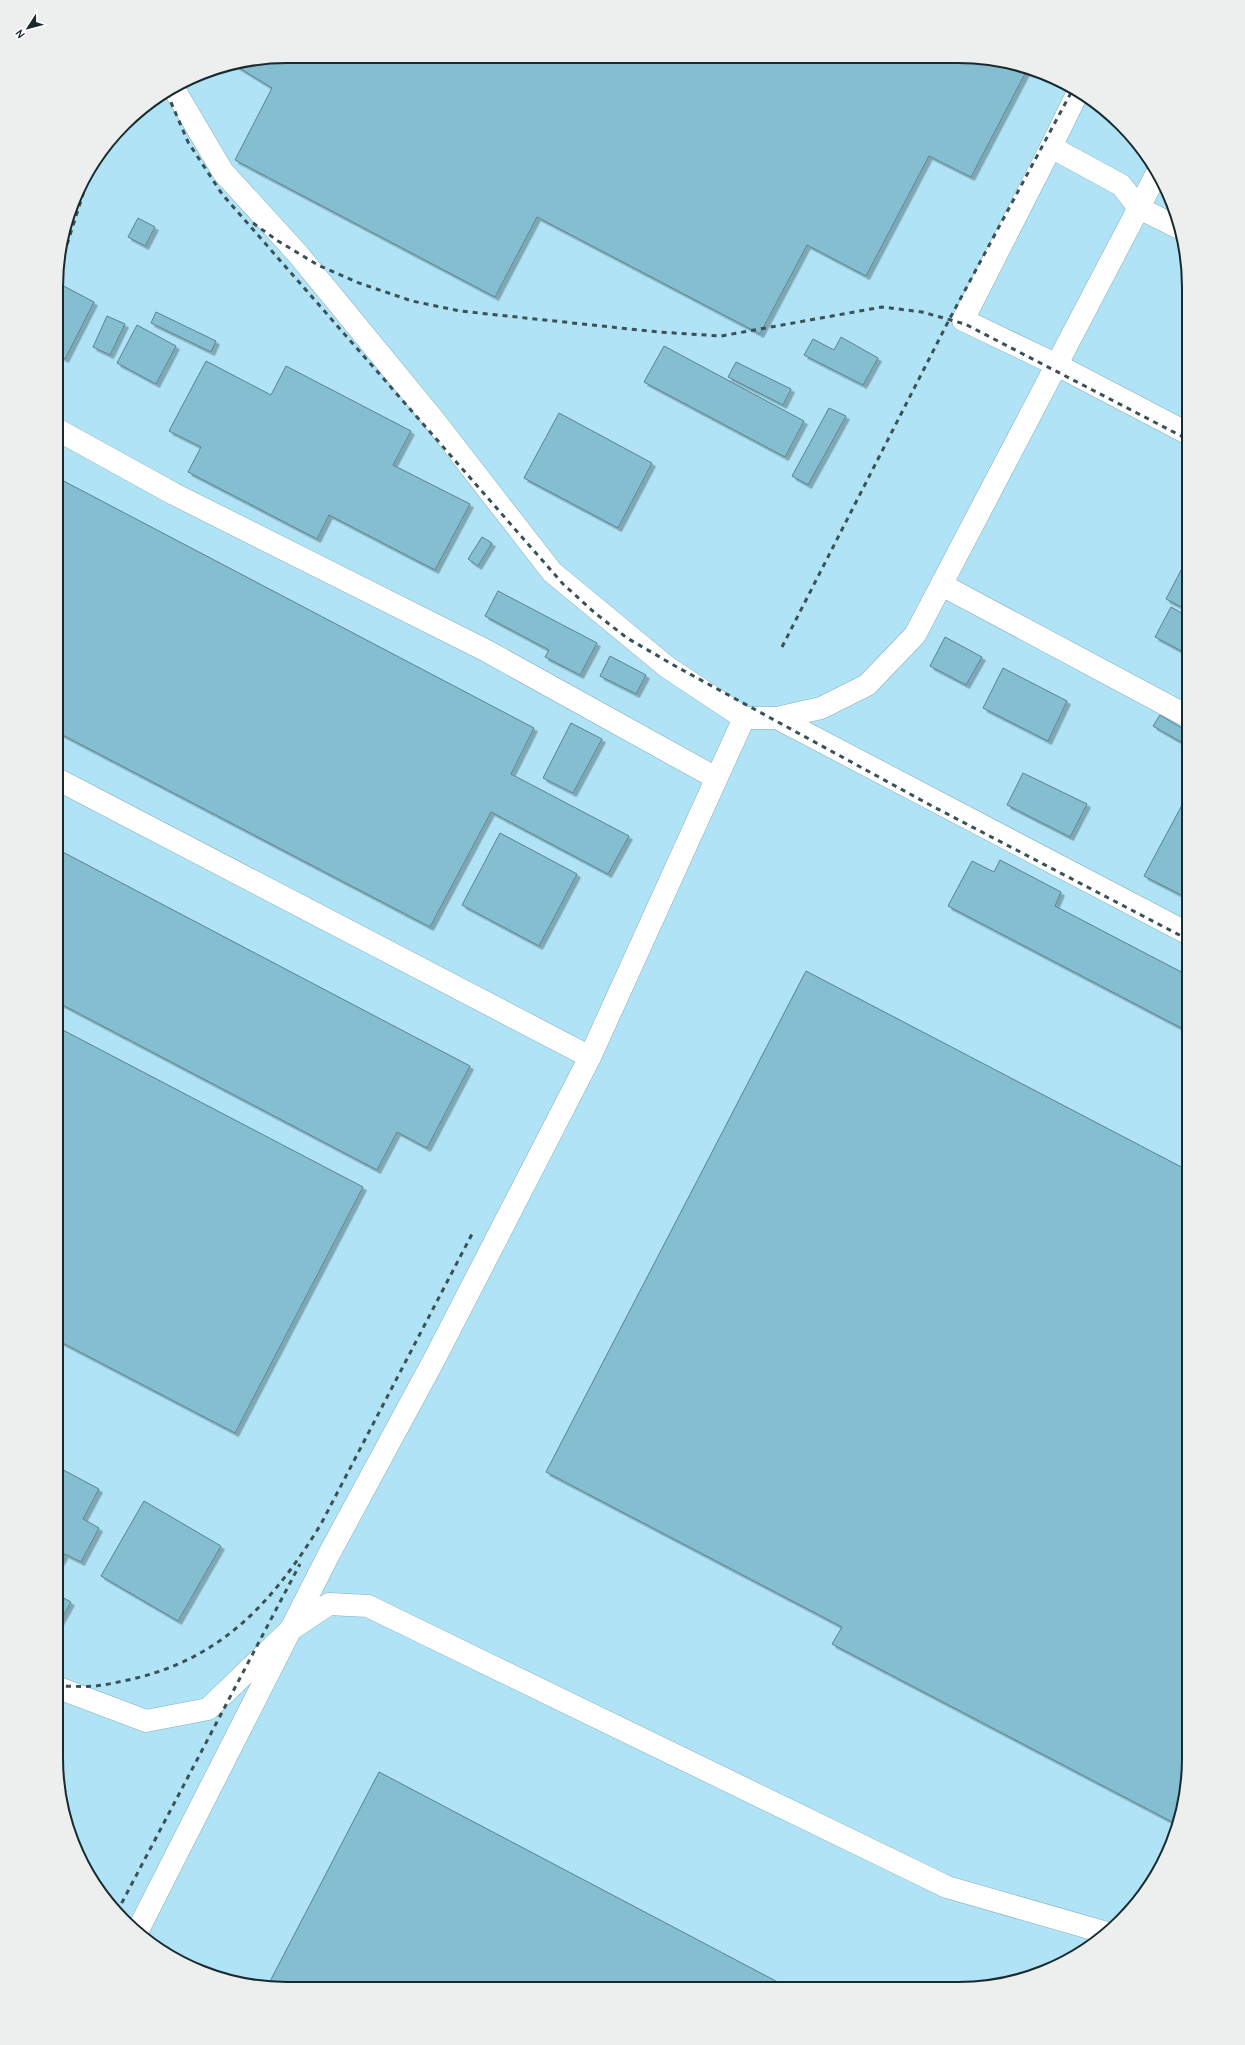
<svg xmlns="http://www.w3.org/2000/svg" width="1245" height="2045" font-family="Cabin,sans-serif">
<style>
.built{fill:#afe3f5}
.building{fill:#85bed1;stroke:#598290;filter:url(#shadow)}
.lines{fill:none;stroke-linecap:round;stroke-linejoin:round}
.service-casing{stroke:#85afbd;stroke-width:23}
.service{stroke:#fff;stroke-width:22}
.rail{stroke:#3b5158;stroke-width:3;stroke-dasharray:5 5;stroke-linecap:butt}
.rim{fill:none;stroke:#192a2f;stroke-width:2}
</style>
<defs>
<filter id="shadow"><feDropShadow dx="3.5" dy="3.5" stdDeviation="0" flood-color="#0004"/></filter>
</defs>
<rect width="100%" height="100%" fill="#c2eefd"/>
<!-- built -->
<polygon class="built" points="287,56 989,58 1047,74 1099,104 1141,146 1172,199 1189,287 1188,1774 1177,1833 1141,1899 1099,1941 1046,1972 958,1989 257,1987 199,1972 146,1941 104,1899 73,1846 56,1758 58,257 80,185 134,113 199,73"/>
<!-- building -->
<g class="building">
<polygon points="287,56 989,58 1028,68 971,177 929,156 866,276 807,245 760,334 537,217 495,297 235,160 272,88 236,66"/>
<polygon points="138,218 155,227 145,246 128,237"/>
<polygon points="58,283 94,302 65,359 58,355"/>
<polygon points="156,312 216,341 211,352 151,323"/>
<polygon points="107,316 125,324 110,355 93,347"/>
<polygon points="137,325 176,346 156,384 117,363"/>
<polygon points="841,337 878,358 863,385 804,355 813,339 834,350"/>
<polygon points="664,346 804,421 785,457 644,382"/>
<polygon points="206,361 271,395 286,366 411,431 393,465 470,504 435,570 329,515 317,539 188,472 201,447 169,431"/>
<polygon points="736,362 791,389 783,405 728,377"/>
<polygon points="829,408 846,416 808,485 792,476"/>
<polygon points="559,413 652,463 618,528 524,478"/>
<polygon points="58,478 534,728 511,774 629,836 608,874 491,812 430,927 57,732"/>
<polygon points="482,537 492,543 478,566 468,559"/>
<polygon points="1189,555 1189,611 1166,599"/>
<polygon points="498,591 597,643 580,675 545,657 549,650 485,616"/>
<polygon points="1171,607 1189,617 1189,655 1155,637"/>
<polygon points="945,637 982,657 966,685 930,666"/>
<polygon points="610,656 646,675 636,694 600,676"/>
<polygon points="1003,668 1067,701 1048,741 983,708"/>
<polygon points="1160,715 1187,731 1181,742 1153,726"/>
<polygon points="571,723 602,739 573,793 543,778"/>
<polygon points="1023,773 1087,804 1070,837 1007,805"/>
<polygon points="1189,792 1189,899 1144,876"/>
<polygon points="500,833 577,874 539,946 462,905"/>
<polygon points="57,849 470,1066 427,1148 397,1132 377,1170 57,1002"/>
<polygon points="1000,860 1061,892 1055,906 1189,976 1189,1032 948,906 972,861 994,872"/>
<polygon points="806,971 1189,1171 1188,1774 1178,1825 832,1644 842,1627 546,1472"/>
<polygon points="57,1027 363,1187 235,1433 57,1340"/>
<polygon points="56,1466 99,1489 83,1519 99,1528 81,1562 65,1554 56,1570"/>
<polygon points="144,1501 221,1546 178,1621 101,1576"/>
<polygon points="56,1594 71,1602 56,1629"/>
<polygon points="379,1772 791,1989 267,1987"/>
</g>
<g class="lines">
<defs>
<g id="service">
<polyline points="174,89 223,172 297,253 434,420 552,572 667,667 744,718"/>
<polyline points="1051,147 1078,92"/>
<polyline points="1177,227 1139,208 1121,185 1051,147 963,320 1057,365 1189,434"/>
<polyline points="58,430 174,494 485,650 716,778"/>
<polyline points="942,585 1189,717"/>
<polyline points="777,718 1189,934"/>
<polyline points="57,779 590,1057"/>
<polyline points="56,1687 146,1721 208,1709 290,1630 329,1604 368,1606 947,1887 1107,1933"/>
<polyline points="137,1932 328,1556 435,1358 590,1057 744,718 777,718 821,708 867,685 915,635 1157,173"/>
</g>
</defs>
<!-- service casing -->
<use href="#service" class="service-casing"/>
<!-- service -->
<use href="#service" class="service"/>
<!-- rail -->
<g class="rail">
<polyline points="167,93 188,142 222,194 563,584 595,613 627,638 677,667 932,806 1189,940"/>
<polyline points="253,223 278,241 318,265 359,283 412,301 460,311 658,332 721,336 882,307 922,312 965,324 1189,440"/>
<polyline points="58,273 90,172"/>
<polyline points="782,647 949,320 1073,89"/>
<path d="M56,1686c13,0 27,1 40,0 9,-1 18,-3 27,-5 96,-19 149,-77 198,-157l151,-290"/>
<polyline points="117,1912 300,1564"/>
</g>
</g>
<!-- crop -->
<path d="M0 0H1245V2045H0ZM287 63H958A224 224 0 0 1 1182 287V1758A224 224 0 0 1 958 1982H287A224 224 0 0 1 63 1758V287A224 224 0 0 1 287 63Z" fill="#edeeee" fill-rule="evenodd"/>
<path class="rim" d="M287 63H958A224 224 0 0 1 1182 287V1758A224 224 0 0 1 958 1982H287A224 224 0 0 1 63 1758V287A224 224 0 0 1 287 63Z"/>
<!-- north arrow -->
<g transform="translate(28 28) rotate(234)" stroke="#ffffff" stroke-width="3" paint-order="stroke">
<path d="M0-3L7 15L0 10L-7 15Z" fill="#192a2f"/>
<text y="-6" font-size="11" font-weight="bold" text-anchor="middle" fill="#192a2f">N</text>
</g>
</svg>
